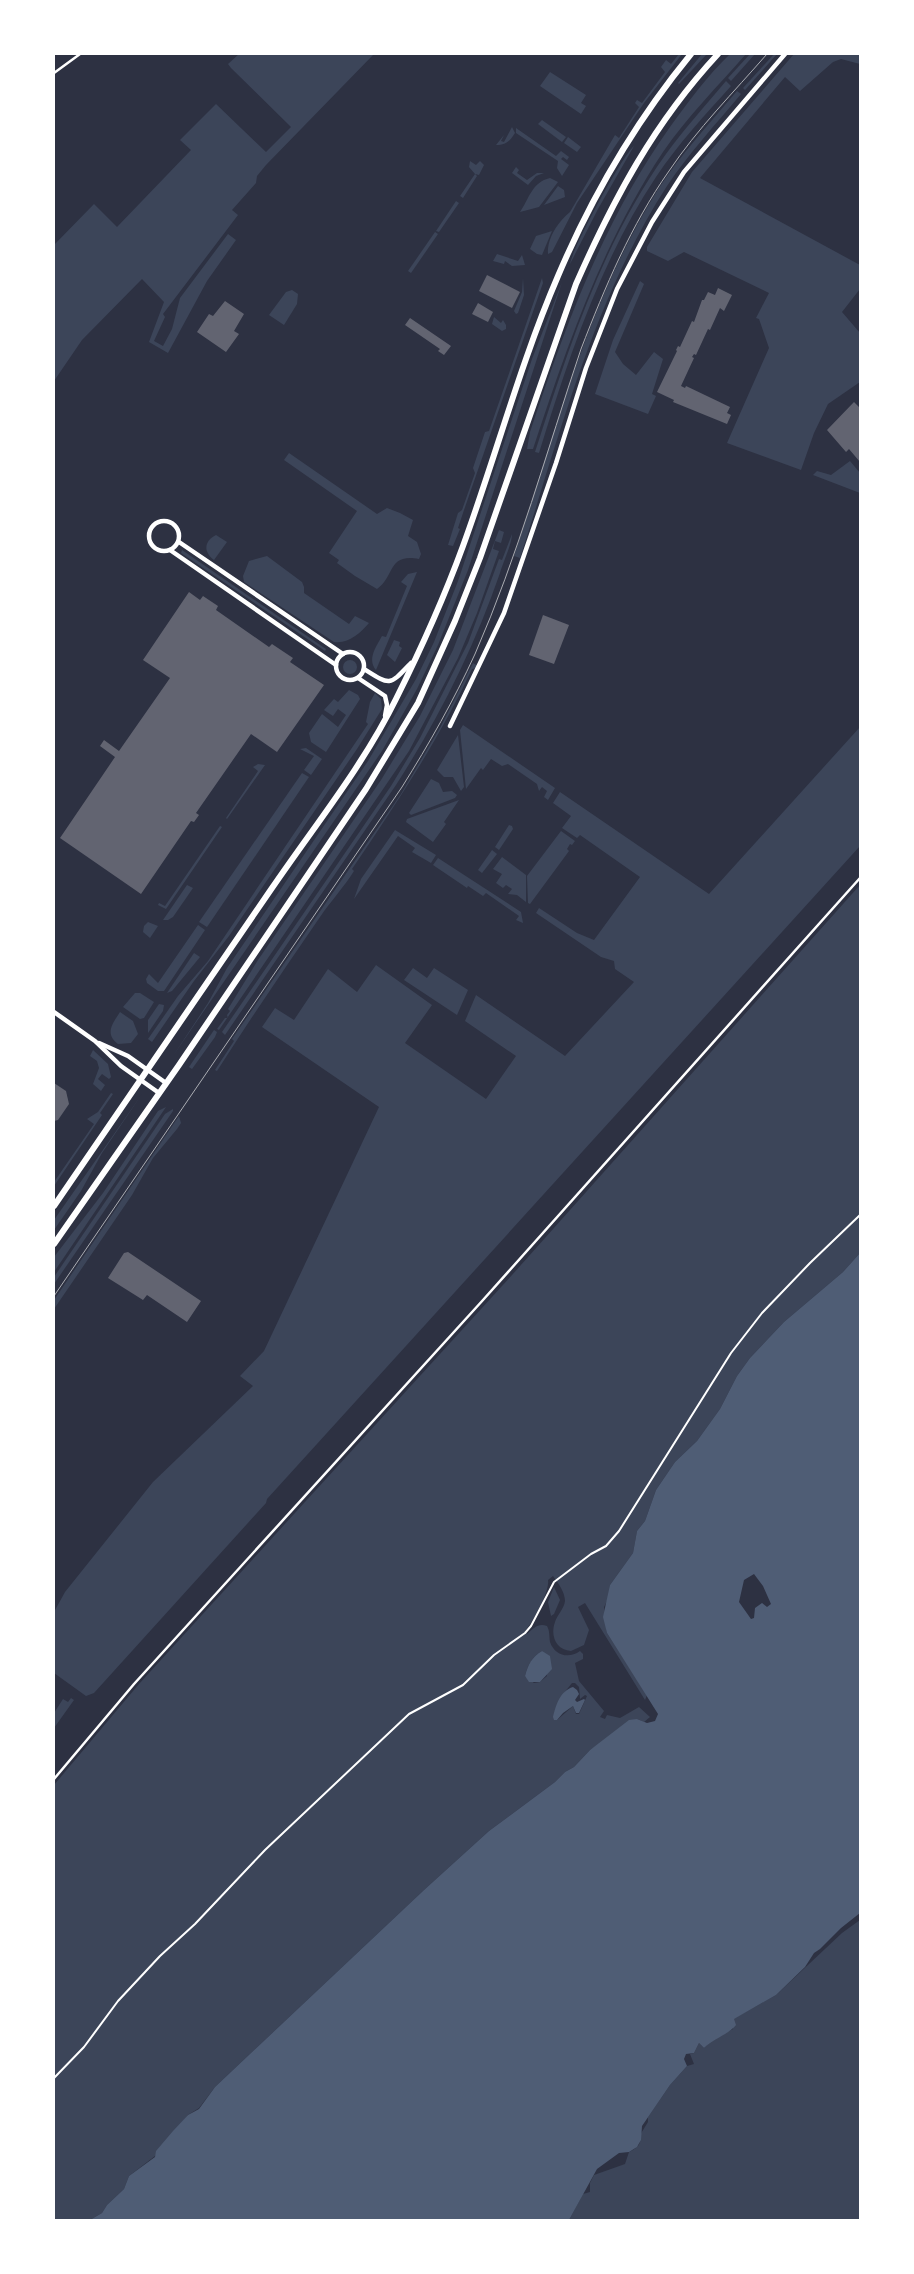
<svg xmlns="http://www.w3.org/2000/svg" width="914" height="2274" font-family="'Nunito Sans',sans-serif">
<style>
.green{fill:#3c4559;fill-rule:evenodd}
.water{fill:#4f5d75;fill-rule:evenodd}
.building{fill:#626471}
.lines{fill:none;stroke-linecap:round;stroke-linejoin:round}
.path{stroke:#fff;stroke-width:2}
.service{stroke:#fff;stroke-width:2.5}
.minor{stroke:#fff;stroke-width:4.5}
.secondary{stroke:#fff;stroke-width:6}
.tram{stroke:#abadb3;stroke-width:1}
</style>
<rect width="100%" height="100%" fill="#2d3142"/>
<!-- green -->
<g class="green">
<polygon points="239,54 374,54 266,165 257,176 256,183 232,210 238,215 163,314 165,317 154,341 163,346 172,329 180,298 228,234 236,240 207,281 168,353 149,342 164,302 142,279 82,340 54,381 54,245 94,204 117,227 191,150 180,140 216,104 266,152 291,127 231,68 228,64"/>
<path d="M679,54h3l-38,49 -67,100 -25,49 -4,2c-1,-16 10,-32 22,-42l45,-77 4,3 20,-31 -4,-4 2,-3 5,3 23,-31 -4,-5 5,-7 5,4z"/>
<polygon points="702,54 707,54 679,84 678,83"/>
<path d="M730,54h16c-28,32 -59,63 -83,98 -61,92 -96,194 -130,297h-6l3,-17c36,-108 74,-212 140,-305 19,-26 37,-51 60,-73z"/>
<polygon points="750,54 755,54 731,81 728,78"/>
<polygon points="774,54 777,54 745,90 743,88"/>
<polygon points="794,54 860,54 860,64 841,59 833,62 800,91 785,77 700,178 860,265 860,289 842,312 860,333 860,382 828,404 814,433 801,470 727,443 769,348 759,319 756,318 769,293 684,252 668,261 647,251 647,247 692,172"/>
<polygon points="550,72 586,95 581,103 586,106 581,114 540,86"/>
<path d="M726,81l5,5c-26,29 -53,58 -75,91 -55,83 -88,182 -117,276l-4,-1c33,-102 67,-209 131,-298 18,-25 40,-49 60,-73z"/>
<path d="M737,91l4,3c-25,30 -52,59 -74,92 -73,113 -106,245 -147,372l-6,-2c41,-123 74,-254 143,-365 23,-36 52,-67 80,-100z"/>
<polygon points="542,120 566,137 562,142 538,124"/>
<path d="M512,127l3,6c-5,8 -9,12 -19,12l8,-10 -3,6 3,1z"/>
<polygon points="516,128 556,156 561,151 569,157 567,160 563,157 561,159 569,165 562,176 557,168 558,161 516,133"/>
<polygon points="568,137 581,147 577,152 564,143"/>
<path d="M634,146l-36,63 -28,55c2,-15 52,-108 64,-118z"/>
<polygon points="470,161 476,165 480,161 484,165 479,175 475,174 477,176 463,198 460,196 475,174 469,167"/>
<polygon points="516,167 519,170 517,173 527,180 537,173 544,173 536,176 528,185 512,173"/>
<path d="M550,178l8,4 -19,25 -19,5c9,-13 12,-30 30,-34z"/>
<polygon points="558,186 564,190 565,197 544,205"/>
<polygon points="456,201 459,203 439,232 436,231"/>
<polygon points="552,231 542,255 537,254 530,249 536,236"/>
<polygon points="435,232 438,234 411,273 408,271"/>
<polygon points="497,254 518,261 522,255 525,265 512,266 505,261 504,264 493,261"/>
<polygon points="523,278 524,295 518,313 516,314 514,311 522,292"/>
<polygon points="542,278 543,283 464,510 458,528 460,529 453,546 448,545 458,513 462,510 475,473 473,468 485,432 489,431"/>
<polygon points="640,281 644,284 615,352 623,364 636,375 654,352 663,359 652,394 656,396 648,414 595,394 613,340"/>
<polygon points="562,282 468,570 438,645 417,689 382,751 173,1056 208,1003 227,968 368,761 416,679 434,642 458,581 532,359"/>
<polygon points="292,290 298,294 297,304 284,325 269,315 286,292"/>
<polygon points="494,317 501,323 503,320 506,325 506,329 502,331 492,324"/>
<path d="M289,453l88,61 10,-6 13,5 13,7 -5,16 9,6 4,12 -2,5c-32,-6 -24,18 -42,30l-22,-13 -18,-13 2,-3 -10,-7 28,-42 -73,-51z"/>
<polygon points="850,461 860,473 860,493 813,475 817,471 831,475"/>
<polygon points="499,530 504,532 501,543 495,541 493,549 499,551 477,613 458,658 409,751 219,1030 217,1029 225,1018 228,1018 227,1015 230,1011 228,1009 258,960 381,780 420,716 453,650"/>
<path d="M512,534c0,10 -9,28 -12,39 -26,75 -61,145 -104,212l-171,250 -3,-3 169,-246 29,-48 48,-95 31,-84 3,1z"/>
<path d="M216,535l11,7 -13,18c-11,-8 -10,-19 2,-25z"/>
<polygon points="182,550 326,649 325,651 181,553"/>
<path d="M267,556l35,26 2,5v6l45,31 6,-8 14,7c-9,10 -20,21 -35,19l-90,-60 -1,-6 6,-15z"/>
<path d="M417,572l-41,98c-9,-11 0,-23 6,-34l4,1 21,-51 -6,-4 7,-8z"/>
<polygon points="394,640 400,642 399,646 402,648 395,662 387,655"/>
<circle cx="350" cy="667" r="7"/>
<path d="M473,663l5,3 -1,2 -5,1c-33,71 -76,135 -120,200l2,2c-10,16 -23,30 -34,46 -35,51 -70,102 -103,154l-2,-1 19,-29 -2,-2 169,-245 40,-68z"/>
<polygon points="349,690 358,695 360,699 326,752 311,742 309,733 322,714 338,727 346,715 338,709 333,716 324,710 334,699 338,702"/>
<polygon points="375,693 381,699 382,709 357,749 229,936 194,981 152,1042 148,1039 178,996 208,961 368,724 366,722 370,702"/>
<polygon points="463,725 555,788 548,800 544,797 547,791 542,787 539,791 537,784 508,764 502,766 491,759 483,770 481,768 466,789 460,730"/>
<polygon points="860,727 860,846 267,1499 266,1503 94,1693 86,1696 54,1673 54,1612 65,1592 153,1482 253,1386 240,1376 264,1351 379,1107 262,1027 275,1008 294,1020 328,969 357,992 376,965 432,1005 405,1043 486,1099 516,1056 465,1021 476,995 565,1056 634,982 615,969 614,961 601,957 536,913 539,908 577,933 594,940 640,877 580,835 577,838 562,828 571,816 553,803 560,792 709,894"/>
<polygon points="458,735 464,787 461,791 453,777 444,777 437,770"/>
<polygon points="306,748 322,759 311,775 304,770 314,756 300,749"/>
<polygon points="258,764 265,765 227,819 226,818 258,771 253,767"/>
<polygon points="302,773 309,777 207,927 199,922"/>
<polygon points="431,779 439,783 443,792 452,791 457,795 455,798 411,815 409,813"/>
<polygon points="459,800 444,822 446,824 433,842 406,822 407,819"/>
<polygon points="509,825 512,826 513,829 499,850 495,847"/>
<polygon points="220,826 222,827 166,909 158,905 159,903 165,906"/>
<polygon points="395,830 436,855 431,863 412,852 415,848 398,836 354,899 361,879"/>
<polygon points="561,831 575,841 572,845 570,844 567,849 569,851 530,904 528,903 527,876"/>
<polygon points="492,850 497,854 482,873 478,870"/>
<polygon points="502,857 526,875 526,902 517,895 508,894 512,889 506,885 503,888 496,883 502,874 493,869"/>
<polygon points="438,858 521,912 523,923 516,920 519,916 486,893 483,896 468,886 467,888 433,865"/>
<polygon points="187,885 193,888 173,917 168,920 163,920"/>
<path d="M860,885v368l-17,19 -59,50 -34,36 -13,18 -17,33 -23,32 -22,21 -19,28 -11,31 -8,10 -4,22 -23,32 -1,12 -5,10 3,26 40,62 -2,5 -60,-97 -7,4 11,23 -5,15 -13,6c-15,-1 -21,-15 -16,-29 2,-7 9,-13 10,-21 0,-9 -7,-18 -12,-25l-5,4c2,11 -15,42 -23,51l2,3c7,-6 11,-11 20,-8 3,5 2,10 3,16 5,14 19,17 30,9l3,3v5l-8,4 4,18 25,30 -4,6 5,2 2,-4 13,3 19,-11 11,10 -6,5 -7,-3 -47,31 -16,17 -9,5 -10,10 -66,49 -65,59 -209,197 -16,21 -11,7 -33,41 -26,20 -5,13 -17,16 -5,8 -12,7h-36v-435l85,-101 373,-409zM542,1651l5,25 -7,6 -6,1 -9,-7c3,-12 7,-19 17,-25zM572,1683h3l4,4 1,12 5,-4 2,1 -8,18h-3l-3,-8 -16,14 7,-27z"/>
<polygon points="148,922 158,926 150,938 143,932 144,926"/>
<polygon points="198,925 205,930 164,991 158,991 147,983 146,979 149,974 158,983"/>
<polygon points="194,953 200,957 172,991 167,993"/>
<polygon points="413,968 427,978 434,968 468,990 457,1015 404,980"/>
<polygon points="135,993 140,993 154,1002 144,1018 140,1019 123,1007"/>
<polygon points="159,1004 164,1005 163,1011 148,1033 148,1020"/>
<path d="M120,1012l13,9 5,13 -7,9 -13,1c-14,-10 -5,-21 2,-32z"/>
<polygon points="214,1030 217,1032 215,1037 192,1069 189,1067"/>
<polygon points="93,1050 108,1064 111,1077 109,1079 102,1074 98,1079 105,1085 101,1091 93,1084 99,1068 97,1061 90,1056"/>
<polygon points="111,1093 113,1094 100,1113 102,1115 54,1186 54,1182 94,1124 87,1119 98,1112"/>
<polygon points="142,1094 102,1153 81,1191 54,1230 54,1220"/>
<polygon points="166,1107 54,1272 54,1257 103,1193 158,1111"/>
<polygon points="173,1109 173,1111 54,1284 54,1277 165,1114"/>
<polygon points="179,1116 181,1123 177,1129 153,1158 132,1195 54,1309 54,1300"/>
<polygon points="554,1587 560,1600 554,1614 551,1616 548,1602"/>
<polygon points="71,1698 74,1700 54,1728 54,1713 63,1699 68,1702"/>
<path d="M860,1920v300h-291l14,-26 7,-2v-9l4,-8 31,-11 4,-12c8,-4 13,-8 11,-17l8,-13v-5l22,-32 17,-19 7,-2 -4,-10 4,-1 5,-10 5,5 9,-9 20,-10v-10l43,-24 66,-62z"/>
</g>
<!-- water -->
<g class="water">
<path d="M860,1253v660l-19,15 -21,21 -6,4 -9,14 -29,28 -42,24 2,6c-7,9 -23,14 -32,23l-5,-5 -5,10 -8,1 -2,5 3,7 -17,19 -28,41 -1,14 -4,7 -8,5 -10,1 -22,16 -28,51h-479l12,-7 5,-8 17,-16 5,-13 26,-19 1,-6 17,-20 15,-16 11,-6 16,-22 209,-197 65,-59 66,-49 10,-10 9,-5 16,-17 39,-30 8,-1 10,4 8,-2 3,-7 -51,-81 -4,-16 7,-32 23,-32 4,-22 8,-10 11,-31 19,-28 22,-21 23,-32 17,-33 13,-18 34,-36 59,-50zM754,1574l9,12 8,18 -4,3 -5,-4 -7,5 -1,10 -3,1 -12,-17 5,-22z"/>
<path d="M542,1651l8,5 2,13 -12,13h-11l-4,-6c3,-12 7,-19 17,-25z"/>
<path d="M573,1687l4,3 2,4 -4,6 2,2 7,-3 1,1 -6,13h-3l-3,-7 -10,7 -6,7h-3l-1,-3c3,-12 7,-26 20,-30z"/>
</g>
<!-- building -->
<g class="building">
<polygon points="487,275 520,292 512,308 479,291"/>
<polygon points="718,288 732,295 724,311 720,308 710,330 708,329 696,355 694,354 692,357 694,358 681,386 685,388 686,386 730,407 727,413 731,415 727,424 673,402 674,400 657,392 677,351 676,350 678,346 680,347 692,321 694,322 702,300 704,300 708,292 715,295"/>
<polygon points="225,301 244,314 234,331 239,334 226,352 197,332 209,314 213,316"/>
<polygon points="478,303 493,312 488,322 472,314"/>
<polygon points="410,318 451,346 444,355 438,351 440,349 405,325"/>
<polygon points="854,402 860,408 860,462 849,449 846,452 827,430"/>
<polygon points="189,592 200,600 203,596 218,606 216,610 269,647 272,644 293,658 290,662 324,685 277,752 251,734 196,813 199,815 194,822 191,821 141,894 60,838 115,757 100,746 104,740 119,751 170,678 143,660"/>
<polygon points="543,615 569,625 554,664 529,655"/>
<polygon points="54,1083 66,1091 69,1104 58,1120 54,1121"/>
<polygon points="128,1252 201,1301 187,1322 147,1295 143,1300 108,1278 124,1253"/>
</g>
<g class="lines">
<!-- path -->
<polyline class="path" points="54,2078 84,2047 118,2001 160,1956 195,1924 265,1850 409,1714 463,1685 494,1655 525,1633 531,1626 554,1582 591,1554 606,1546 619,1531 731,1353 762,1313 810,1263 860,1215"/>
<!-- service -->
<g class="service">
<polyline points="54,73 80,54"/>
<polyline points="54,1779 134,1684 483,1300 860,878"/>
</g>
<!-- minor -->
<g class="minor">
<circle cx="164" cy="536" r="15"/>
<polyline points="179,542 343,654"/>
<polyline points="170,550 336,665"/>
<circle cx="350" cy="666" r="14"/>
<path d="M364,669c27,17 25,17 47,-6"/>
<polyline points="358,678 385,696 387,705 385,716"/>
<polyline points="450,726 504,613 556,463 586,368 617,289 652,222 684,172 785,54"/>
<polyline points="54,1012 95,1041 121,1066 159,1093"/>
<polyline points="99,1043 128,1056 166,1083"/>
</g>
<!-- secondary -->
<g class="secondary">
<path d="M54,1206c72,-106 145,-212 218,-318 43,-63 91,-122 124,-189 25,-50 48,-101 67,-153 33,-90 57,-182 95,-270 34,-80 78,-155 133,-222"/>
<path d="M54,1244l125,-179 187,-276 52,-86 37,-82 25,-63 96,-274c38,-86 78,-161 142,-230"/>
</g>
<!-- tram -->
<path class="tram" d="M54,1296l348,-509c27,-43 52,-87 73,-133 43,-98 72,-204 106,-305 24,-62 50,-124 88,-178 28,-42 65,-79 98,-117"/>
</g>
<!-- border -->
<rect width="914" height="2274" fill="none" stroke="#ffffff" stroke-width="110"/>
</svg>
